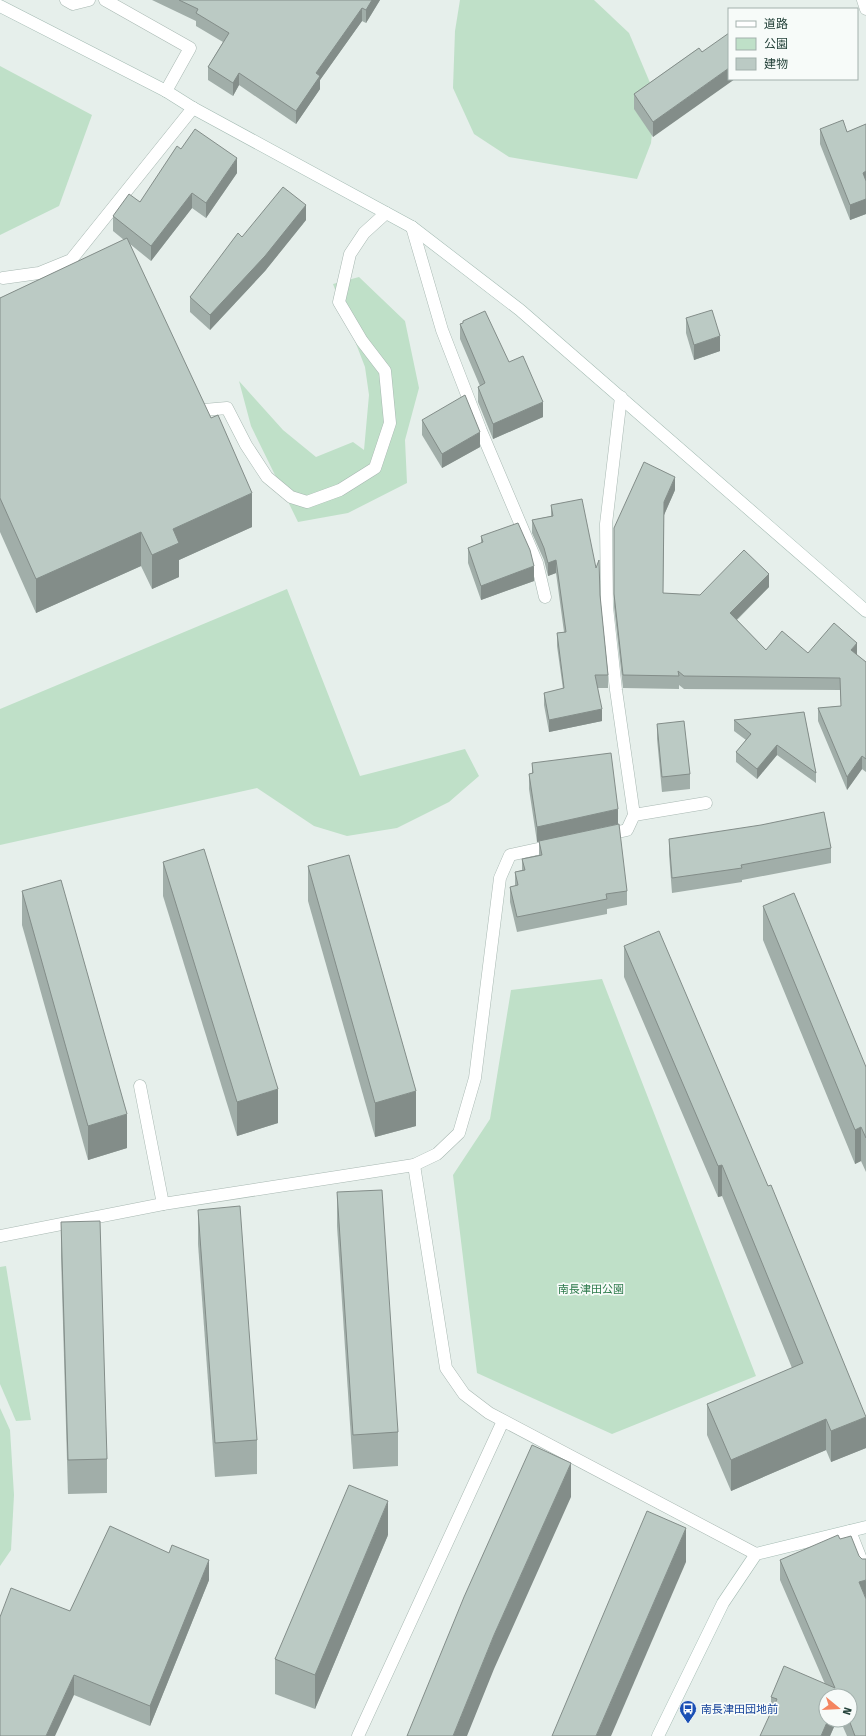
<svg xmlns="http://www.w3.org/2000/svg" width="866" height="1736" font-family="'Fira Sans','Noto Sans JP',sans-serif">
<style>
.green{fill:#bfe0c8}
.lines{fill:none;stroke-linecap:round;stroke-linejoin:round}
.lane-casing{stroke:#a8b8b2;stroke-width:13}
.street-casing{stroke:#a8b8b2;stroke-width:13}
.secondary-casing{stroke:#a4bbb3;stroke-width:13}
.lane{stroke:#fff;stroke-width:12}
.street{stroke:#fff;stroke-width:12}
.secondary{stroke:#fff;stroke-width:12}
.wall{fill:#a1aea9}
.shaded-wall{fill:#838d89}
.building{fill:#bbcac4;stroke:#838d89}
.labels{text-anchor:middle;dominant-baseline:central;stroke-width:3.5;stroke-linejoin:round;paint-order:stroke}
.park-label{font-size:11px;fill:#2d7a4b;stroke:#f7fbf9}
.transit-label{font-size:11px;fill:#164399;stroke:#f7fbf9;text-anchor:start}
</style>
<rect width="100%" height="100%" fill="#e6efeb"/>
<!-- green -->
<g class="green">
<polygon points="460,0 594,0 629,33 656,97 651,143 637,179 509,157 474,134 453,88 455,31"/>
<polygon points="0,66 92,115 59,206 0,235"/>
<polygon points="359,277 405,321 419,388 405,440 407,483 348,513 298,522 251,426 239,381 283,430 316,457 353,442 364,450 369,395 365,367 333,284"/>
<polygon points="287,589 360,776 465,749 479,776 449,802 397,828 347,836 314,826 257,788 0,845 0,709"/>
<polygon points="602,979 756,1376 612,1434 477,1373 453,1175 490,1119 511,990"/>
<polygon points="6,1266 31,1420 16,1421 0,1384 0,1267"/>
<polygon points="0,1408 10,1430 14,1495 11,1550 0,1566"/>
</g>
<g class="lines">
<defs>
<g id="lane">
<polyline points="204,410 227,408 246,445 267,477 291,497 307,502 340,490 375,468 390,423 385,371 362,341 339,302 350,254 364,233 386,213"/>
<polyline points="140,1086 163,1204"/>
</g>
<g id="street">
<polyline points="66,0 73,4 89,0"/>
<polyline points="105,0 190,48 166,91"/>
<polyline points="863,0 866,9"/>
<polyline points="412,227 442,330 481,431 537,563 545,597"/>
<polyline points="3,278 39,273 71,260 193,108"/>
<polyline points="634,815 706,803"/>
<polyline points="605,835 627,830 634,815 616,690 607,607 606,524 621,397"/>
<polyline points="414,1165 446,1368 464,1394 489,1413 756,1554"/>
<polyline points="0,1236 163,1204 414,1165 437,1154 459,1133 475,1078 500,878 510,855 556,845"/>
<polyline points="850,1531 866,1572"/>
<polyline points="358,1736 503,1421"/>
</g>
<g id="secondary">
<polyline points="0,6 166,91 193,108 412,227 520,310 866,611"/>
<polyline points="658,1736 723,1603 756,1554 866,1527"/>
</g>
</defs>
<!-- lane casing -->
<use href="#lane" class="lane-casing"/>
<!-- street casing -->
<use href="#street" class="street-casing"/>
<!-- secondary casing -->
<use href="#secondary" class="secondary-casing"/>
<!-- lane -->
<use href="#lane" class="lane"/>
<!-- street -->
<use href="#street" class="street"/>
<!-- secondary -->
<use href="#secondary" class="secondary"/>
</g>
<!-- wall -->
<g class="wall">
<polygon points="152,0 380,0 366,23 362,21 320,80 320,89 296,124 239,85 233,96 208,80 208,67 223,42 196,26 196,21"/>
<polygon points="699,48 653,137 634,109 634,94"/>
<polygon points="866,124 866,214 850,220 820,144 820,129 847,132"/>
<polygon points="181,149 237,173 206,218 192,208 151,261 130,244 252,527 179,560 179,577 152,589 141,566 36,613 0,532 0,298 124,240 113,231 113,216 140,202"/>
<polygon points="306,220 265,271 210,330 190,312 190,297 242,237"/>
<polygon points="686,318 720,351 694,360 686,333"/>
<polygon points="463,321 509,362 543,417 493,439 478,402 478,387 480,386 460,339 460,324 463,323"/>
<polygon points="422,420 480,447 442,468 422,435"/>
<polygon points="675,490 664,515 663,593 700,595 769,587 737,620 766,650 808,653 857,655 866,662 866,772 862,769 847,790 818,721 818,708 841,706 840,690 684,689 679,685 679,689 623,688 614,607 614,528"/>
<polygon points="551,505 600,595 608,675 608,688 597,688 602,721 549,732 544,705 544,693 563,689 557,646 557,633 564,632 556,573 548,576 544,560 532,533 532,520 551,516"/>
<polygon points="481,536 534,581 481,600 468,563 468,548 481,543"/>
<polygon points="804,712 816,773 816,783 777,755 757,779 736,762 736,752 746,740 734,731 734,720"/>
<polygon points="657,724 690,774 690,789 662,792 657,739"/>
<polygon points="532,763 618,824 537,842 529,789 529,774 532,773"/>
<polygon points="669,839 831,848 831,863 742,880 742,882 672,893 669,854"/>
<polygon points="539,841 627,891 627,905 607,909 607,914 517,932 510,902 510,887 515,886 515,872 522,870 522,859 539,855"/>
<polygon points="163,862 278,1123 237,1136 163,896"/>
<polygon points="308,866 416,1126 375,1137 308,901"/>
<polygon points="22,891 127,1148 88,1160 22,925"/>
<polygon points="763,906 866,1067 866,1172 861,1161 855,1164 763,940"/>
<polygon points="624,946 866,1448 831,1462 826,1450 731,1491 707,1435 707,1404 792,1368 722,1196 718,1197 624,977"/>
<polygon points="337,1192 398,1432 398,1466 353,1469 337,1226"/>
<polygon points="198,1210 257,1440 257,1474 215,1477 198,1244"/>
<polygon points="61,1222 107,1459 107,1493 68,1494 61,1256"/>
<polygon points="388,1535 315,1709 275,1694 275,1659"/>
<polygon points="840,1539 859,1556 862,1559 866,1736 847,1736 840,1720 850,1720 850,1696 826,1696 826,1720 837,1720 830,1736 771,1713 771,1697 825,1684 780,1580 780,1560"/>
<polygon points="209,1580 150,1726 74,1695 70,1611"/>
</g>
<!-- shaded-wall -->
<g class="shaded-wall">
<polygon points="372,0 380,0 366,23 366,10"/>
<polygon points="362,8 362,21 320,80 320,89 296,124 296,111 316,73"/>
<polygon points="729,68 729,79 735,79 653,137 653,122"/>
<polygon points="239,73 239,85 233,96 233,83"/>
<polygon points="237,158 237,173 206,218 206,203"/>
<polygon points="866,171 866,186 863,173"/>
<polygon points="192,193 192,208 151,261 151,246"/>
<polygon points="866,199 866,214 850,220 850,205"/>
<polygon points="306,205 306,220 265,271 210,330 210,315"/>
<polygon points="720,336 720,351 694,360 694,345"/>
<polygon points="543,402 543,417 493,439 493,424"/>
<polygon points="480,432 480,447 442,468 442,454"/>
<polygon points="675,477 675,490 664,515 664,502"/>
<polygon points="252,493 252,527 179,560 179,577 152,589 152,555 173,529"/>
<polygon points="141,532 141,566 36,613 36,579"/>
<polygon points="556,560 556,573 548,576 548,563"/>
<polygon points="534,566 534,581 481,600 481,586"/>
<polygon points="769,574 769,587 730,626 730,613"/>
<polygon points="857,643 857,656 851,650"/>
<polygon points="602,709 602,721 549,732 549,720"/>
<polygon points="777,745 777,755 757,779 757,769"/>
<polygon points="862,756 862,769 847,790 847,777"/>
<polygon points="618,809 618,824 537,842 537,827"/>
<polygon points="278,1089 278,1123 237,1136 237,1102"/>
<polygon points="416,1091 416,1126 375,1137 375,1103"/>
<polygon points="127,1114 127,1148 88,1160 88,1126"/>
<polygon points="861,1127 861,1161 855,1164 855,1130"/>
<polygon points="722,1165 722,1196 718,1197 718,1166"/>
<polygon points="866,1417 866,1448 831,1462 831,1431"/>
<polygon points="826,1419 826,1450 731,1491 731,1460"/>
<polygon points="571,1463 571,1497 494,1669 467,1736 453,1736 494,1635"/>
<polygon points="388,1501 388,1535 315,1709 315,1675"/>
<polygon points="686,1528 686,1562 611,1736 596,1736"/>
<polygon points="209,1560 209,1580 150,1726 150,1706"/>
<polygon points="866,1580 866,1599 859,1582"/>
<polygon points="74,1675 74,1695 55,1736 46,1736"/>
<polygon points="828,1720 837,1720 830,1736 821,1736"/>
</g>
<!-- building -->
<g class="building">
<polygon points="179,0 372,0 366,10 362,8 316,73 320,76 296,111 239,73 233,83 208,67 229,33 196,13 198,9"/>
<polygon points="729,33 729,68 653,122 634,94 699,48 702,52"/>
<polygon points="843,120 847,132 866,124 866,171 863,173 866,181 866,199 850,205 820,129"/>
<polygon points="195,129 237,158 206,203 192,193 151,246 113,216 129,194 140,202 177,146 181,149"/>
<polygon points="283,187 306,205 265,256 210,315 190,297 238,233 242,237"/>
<polygon points="127,238 211,418 218,415 252,493 173,529 179,543 152,555 141,532 36,579 0,498 0,298"/>
<polygon points="712,310 720,336 694,345 686,318"/>
<polygon points="485,311 509,362 523,356 543,402 493,424 478,387 485,383 460,324 463,323 463,321"/>
<polygon points="465,395 480,432 442,454 422,420"/>
<polygon points="644,462 675,477 664,502 663,593 700,595 744,550 769,574 730,613 766,650 782,631 808,653 834,623 857,643 851,650 866,662 866,759 862,756 847,777 818,708 841,706 840,678 684,676 678,671 679,676 623,675 614,594 614,528"/>
<polygon points="582,499 596,568 599,560 600,595 608,675 595,675 602,709 549,720 544,693 564,688 557,633 566,632 556,560 548,563 544,548 532,520 553,516 551,505"/>
<polygon points="518,523 530,550 534,566 481,586 468,548 483,542 481,536"/>
<polygon points="804,712 816,773 777,745 757,769 736,752 751,734 734,720"/>
<polygon points="684,721 690,774 662,777 657,724"/>
<polygon points="611,753 618,809 537,827 529,774 533,773 532,763"/>
<polygon points="824,812 831,848 741,865 742,868 672,878 669,839 761,825"/>
<polygon points="619,824 627,891 606,894 607,899 517,917 510,887 518,885 515,872 525,870 522,859 542,855 539,841"/>
<polygon points="204,849 278,1089 237,1102 163,862"/>
<polygon points="349,855 416,1091 375,1103 308,866"/>
<polygon points="61,880 127,1114 88,1126 22,891"/>
<polygon points="794,893 866,1067 866,1138 861,1127 855,1130 763,906"/>
<polygon points="659,931 768,1186 771,1185 866,1417 831,1431 826,1419 731,1460 707,1404 803,1363 722,1165 718,1166 624,946"/>
<polygon points="382,1190 398,1432 353,1435 337,1192"/>
<polygon points="240,1206 257,1440 215,1443 198,1210"/>
<polygon points="100,1221 107,1459 68,1460 61,1222"/>
<polygon points="532,1445 571,1463 494,1635 453,1736 407,1736 464,1597"/>
<polygon points="349,1485 388,1501 315,1675 275,1659"/>
<polygon points="647,1511 686,1528 596,1736 552,1736"/>
<polygon points="110,1526 169,1553 172,1545 209,1560 150,1706 74,1675 46,1736 0,1736 0,1617 11,1588 70,1611"/>
<polygon points="838,1535 840,1539 851,1536 859,1556 862,1559 866,1559 866,1580 859,1582 866,1599 866,1736 855,1736 849,1720 850,1720 850,1696 826,1696 826,1720 828,1720 821,1736 760,1736 777,1699 771,1697 784,1666 835,1688 780,1560"/>
</g>
<!-- icons -->
<defs>
<symbol id="bus-pin" viewBox="-11 -11 22 30"><path d="M0 17L-7.5 6A9.5 9.5 0 1 1 7.5 6Z" fill="#1a4fb4" stroke="#f7fbf9"/><path d="M-5-6H5V4H4V6H2V4H-2V6H-4V4H-5ZM-3.5-4V0h7V-4ZM-3.5 1.2v1.5H-2V1.2ZM2 1.2v1.5H3.5V1.2Z" fill="#fff"/></symbol>
</defs>
<g fill-rule="evenodd">
<use href="#bus-pin" x="678" y="1699" width="20" height="27"/>
</g>
<g class="labels">
<!-- park labels -->
<g class="park-label">
<text x="591" y="1289">南長津田公園</text>
</g>
<!-- transit labels -->
<g class="transit-label">
<text x="701" y="1709">南長津田団地前</text>
</g>
</g>
<!-- legend -->
<rect x="728" y="8" width="130" height="72" fill="#f7fbf9" stroke="#a3b1ad"/>
<rect x="736" y="21" width="20" height="6" fill="#ffffff" stroke="#a3b1ad"/>
<text x="764" y="28" font-size="12" fill="#24423a">道路</text>
<rect x="736" y="38" width="20" height="12" fill="#bfe0c8" stroke="#a3b1ad"/>
<text x="764" y="48" font-size="12" fill="#24423a">公園</text>
<rect x="736" y="58" width="20" height="12" fill="#bbcac4" stroke="#a3b1ad"/>
<text x="764" y="68" font-size="12" fill="#24423a">建物</text>
<!-- north arrow -->
<g transform="translate(838 1708) rotate(108)"><circle r="19" fill="#f7fbf9" stroke="#a3b1ad"/>
<path d="M0-3L7 15L0 10L-7 15Z" fill="#f4845f"/>
<text y="-6" font-size="11" font-weight="bold" text-anchor="middle" fill="#24423a">N</text>
</g>
</svg>
